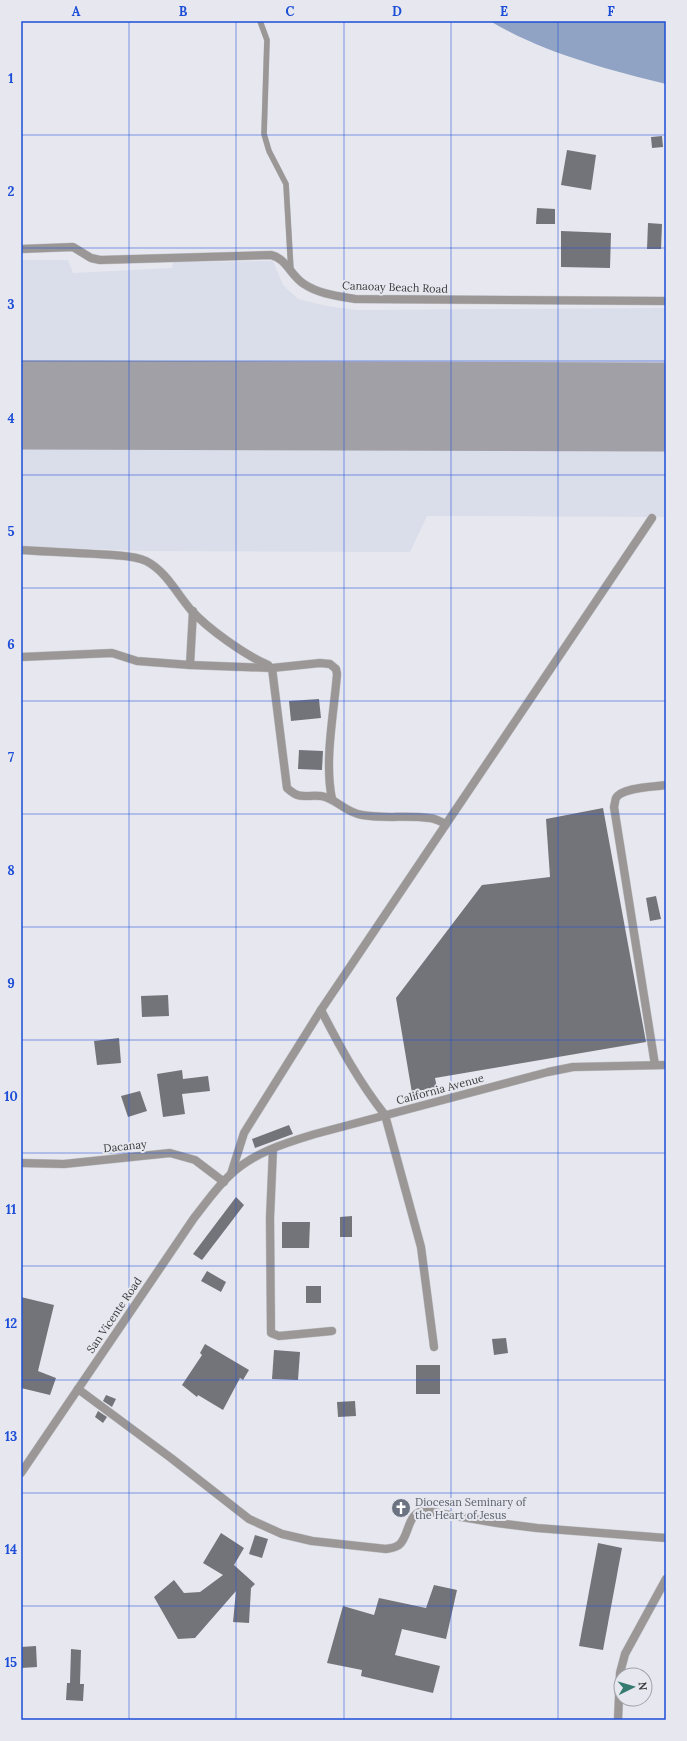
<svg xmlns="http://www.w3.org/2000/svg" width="687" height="1741" font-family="Lora,serif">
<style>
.built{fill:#daddea}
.water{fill:#90a3c4}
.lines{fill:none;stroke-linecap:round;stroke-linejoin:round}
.runway{stroke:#a0a0a6;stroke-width:89}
.building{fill:#73747a}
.service-casing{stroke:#c4c5cb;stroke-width:6}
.minor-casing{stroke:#c4c5cb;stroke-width:9}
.tertiary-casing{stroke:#c4c5cb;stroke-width:9}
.service{stroke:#9a9796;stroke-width:5.5}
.minor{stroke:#9a9796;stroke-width:8}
.tertiary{stroke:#9a9796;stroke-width:8}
.grid{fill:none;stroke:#1d4ed8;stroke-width:1;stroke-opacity:0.55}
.labels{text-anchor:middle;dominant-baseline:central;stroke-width:4;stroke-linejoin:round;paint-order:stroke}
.street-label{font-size:11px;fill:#393a3c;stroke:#e7e8ef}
.worship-label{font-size:11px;fill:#5b616d;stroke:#e7e8ef;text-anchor:start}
.neatline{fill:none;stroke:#1d4ed8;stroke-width:1.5}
.grid-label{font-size:13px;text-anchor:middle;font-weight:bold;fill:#1d4ed8}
</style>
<rect width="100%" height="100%" fill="#e7e8ef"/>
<!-- built -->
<polygon class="built" points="21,260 68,260 73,273 172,268 173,262 273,261 283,285 298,299 327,306 357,310 666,308 666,517 427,516 410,552 142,551 21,546"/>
<!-- water -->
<path class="water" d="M490,21h176v63c-60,-15 -122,-31 -176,-63z"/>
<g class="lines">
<!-- runway -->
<polyline class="runway" points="21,405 666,407"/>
</g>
<!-- building -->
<g class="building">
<polygon points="662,136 663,147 652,148 651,137"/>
<polygon points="567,150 596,155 591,190 561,185"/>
<polygon points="537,208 555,209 555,224 536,224"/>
<polygon points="648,223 662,224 661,249 647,249"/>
<polygon points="561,231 611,233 610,268 561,267"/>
<polygon points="319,699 321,718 291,721 289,701"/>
<polygon points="299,750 323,751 322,770 298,769"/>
<polygon points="603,808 646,1042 435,1078 437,1088 412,1093 396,998 482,885 550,877 546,819"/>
<polygon points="656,896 661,919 650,921 646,898"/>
<polygon points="168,995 169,1016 142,1017 141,996"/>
<polygon points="119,1038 121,1063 97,1065 94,1041"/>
<polygon points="182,1070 183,1079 208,1076 210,1091 182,1094 185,1114 163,1117 157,1074"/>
<polygon points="140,1091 147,1111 128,1117 121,1096"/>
<polygon points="289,1125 293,1134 255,1148 252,1139"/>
<polygon points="236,1197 244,1205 202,1260 193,1254"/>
<polygon points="352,1216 352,1237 340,1237 340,1217"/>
<polygon points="282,1222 310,1222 309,1248 282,1248"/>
<polygon points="207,1271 226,1282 221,1292 201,1281"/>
<rect x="306" y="1286" width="15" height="17"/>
<polygon points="21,1297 54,1305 38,1371 56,1378 50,1395 21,1388"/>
<polygon points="506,1338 508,1353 494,1355 492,1339"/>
<polygon points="205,1344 249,1370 243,1380 240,1378 223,1410 198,1395 197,1397 182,1385 202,1355 200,1353"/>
<polygon points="274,1350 300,1352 298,1380 272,1379"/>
<rect x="416" y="1365" width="24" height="29"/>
<polygon points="106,1395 116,1399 112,1407 103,1401"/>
<polygon points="355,1401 356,1416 338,1417 337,1402"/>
<polygon points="98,1411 107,1417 103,1423 95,1417"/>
<polygon points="221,1533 244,1548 234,1565 255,1584 251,1588 249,1623 233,1622 236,1591 195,1638 178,1639 154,1597 174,1580 184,1593 200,1592 223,1575 203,1563"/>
<polygon points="255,1535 268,1539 262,1558 249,1554"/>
<polygon points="598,1543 622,1548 603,1650 579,1646"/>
<polygon points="434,1585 457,1590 446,1639 402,1629 395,1655 440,1666 433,1693 361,1676 362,1670 327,1663 343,1606 374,1615 379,1598 426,1608"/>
<polygon points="36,1646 37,1667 21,1668 21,1647"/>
<polygon points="71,1649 81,1650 80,1684 84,1684 83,1701 66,1700 67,1683 70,1683"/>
</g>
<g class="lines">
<defs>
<polyline id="service" points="260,21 267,40 264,134 269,151 286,184 291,271"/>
<g id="minor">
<path d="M21,249l52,-2 18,11 9,2 171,-5c15,3 20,21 33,29 15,10 33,12 51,15l311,2"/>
<path d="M21,550c31,2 61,3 92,5 11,1 23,1 33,6 20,10 31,33 45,49 17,19 54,45 77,55"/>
<path d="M21,657l91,-4 25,8 53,4 82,3 48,-5 10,1 6,5 1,5c-3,39 -13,87 -5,125"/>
<polyline points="190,665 193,611"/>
<path d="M272,668l15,120c14,13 18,6 34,8 15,2 23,16 41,19 22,4 45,0 67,3 6,0 12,4 17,6"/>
<path d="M655,1065l-41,-258c1,-3 1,-7 2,-9 6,-11 39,-11 50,-13"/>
<polyline points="385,1115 421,1247 434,1347"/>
<polyline points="273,1149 270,1218 271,1333 279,1336 332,1331"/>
<polyline points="21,1163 64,1164 170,1153 195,1160 224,1182"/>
<polyline points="231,1174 244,1133 321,1010 652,518"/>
<path d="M78,1389l93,69 78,61 33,15 30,7 74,8c5,-1 10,-1 14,-5 10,-10 7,-33 26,-33l71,12 40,5 129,10"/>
<polyline points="618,1720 620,1673 625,1654 666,1579"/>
</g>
<g id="tertiary">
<path d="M321,1010c19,37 38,72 64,105"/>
<path d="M21,1473l173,-255c12,-15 22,-30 36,-43 23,-22 55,-32 85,-41l233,-62 25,-5 93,-2"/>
</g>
</defs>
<!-- service casing -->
<use href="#service" class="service-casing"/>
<!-- minor casing -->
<use href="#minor" class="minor-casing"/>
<!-- tertiary casing -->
<use href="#tertiary" class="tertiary-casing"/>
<!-- service -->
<use href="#service" class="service"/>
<!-- minor -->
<use href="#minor" class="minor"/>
<!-- tertiary -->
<use href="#tertiary" class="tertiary"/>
</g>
<!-- grid -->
<path class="grid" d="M129,21v1699M236,21v1699M344,21v1699M451,21v1699M558,21v1699M21,135h645M21,248h645M21,361h645M21,475h645M21,588h645M21,701h645M21,814h645M21,927h645M21,1040h645M21,1153h645M21,1266h645M21,1380h645M21,1493h645M21,1606h645"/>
<!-- icons -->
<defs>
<symbol id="church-disc" viewBox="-11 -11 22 22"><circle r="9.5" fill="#6b7280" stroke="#e7e8ef"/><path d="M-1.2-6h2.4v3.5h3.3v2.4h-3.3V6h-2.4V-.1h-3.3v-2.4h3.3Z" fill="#fff"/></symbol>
</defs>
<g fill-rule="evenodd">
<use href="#church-disc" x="390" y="1497" width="22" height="22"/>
</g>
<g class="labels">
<!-- street labels -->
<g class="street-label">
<text transform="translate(395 287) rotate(2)">Canaoay Beach Road</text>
<text transform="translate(440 1089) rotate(-15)">California Avenue</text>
<text transform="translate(125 1146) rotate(-6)">Dacanay</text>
<text transform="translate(114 1315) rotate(-56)">San Vicente Road</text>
</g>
<!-- worship labels -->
<g class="worship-label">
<text x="415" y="1502">Diocesan Seminary of<tspan x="415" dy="13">the Heart of Jesus</tspan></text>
</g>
</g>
<!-- border -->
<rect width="687" height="1741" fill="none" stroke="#e7e8ef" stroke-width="44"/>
<!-- north arrow -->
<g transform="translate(633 1687) rotate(85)"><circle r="19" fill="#e7e8ef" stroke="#a1a2a7"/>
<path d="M0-3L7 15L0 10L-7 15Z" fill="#367b71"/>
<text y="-6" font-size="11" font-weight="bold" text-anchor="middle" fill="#393a3c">N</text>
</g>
<rect x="22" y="22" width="643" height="1697" class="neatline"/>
<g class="grid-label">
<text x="76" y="16">A</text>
<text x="183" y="16">B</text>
<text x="290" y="16">C</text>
<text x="397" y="16">D</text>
<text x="504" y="16">E</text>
<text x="611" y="16">F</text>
<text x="11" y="83">1</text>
<text x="11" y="196">2</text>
<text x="11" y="309">3</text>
<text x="11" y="423">4</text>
<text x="11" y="536">5</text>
<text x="11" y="649">6</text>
<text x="11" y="762">7</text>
<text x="11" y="875">8</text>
<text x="11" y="988">9</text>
<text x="11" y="1101">10</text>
<text x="11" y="1214">11</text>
<text x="11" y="1328">12</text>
<text x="11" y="1441">13</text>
<text x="11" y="1554">14</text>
<text x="11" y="1667">15</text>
</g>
</svg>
